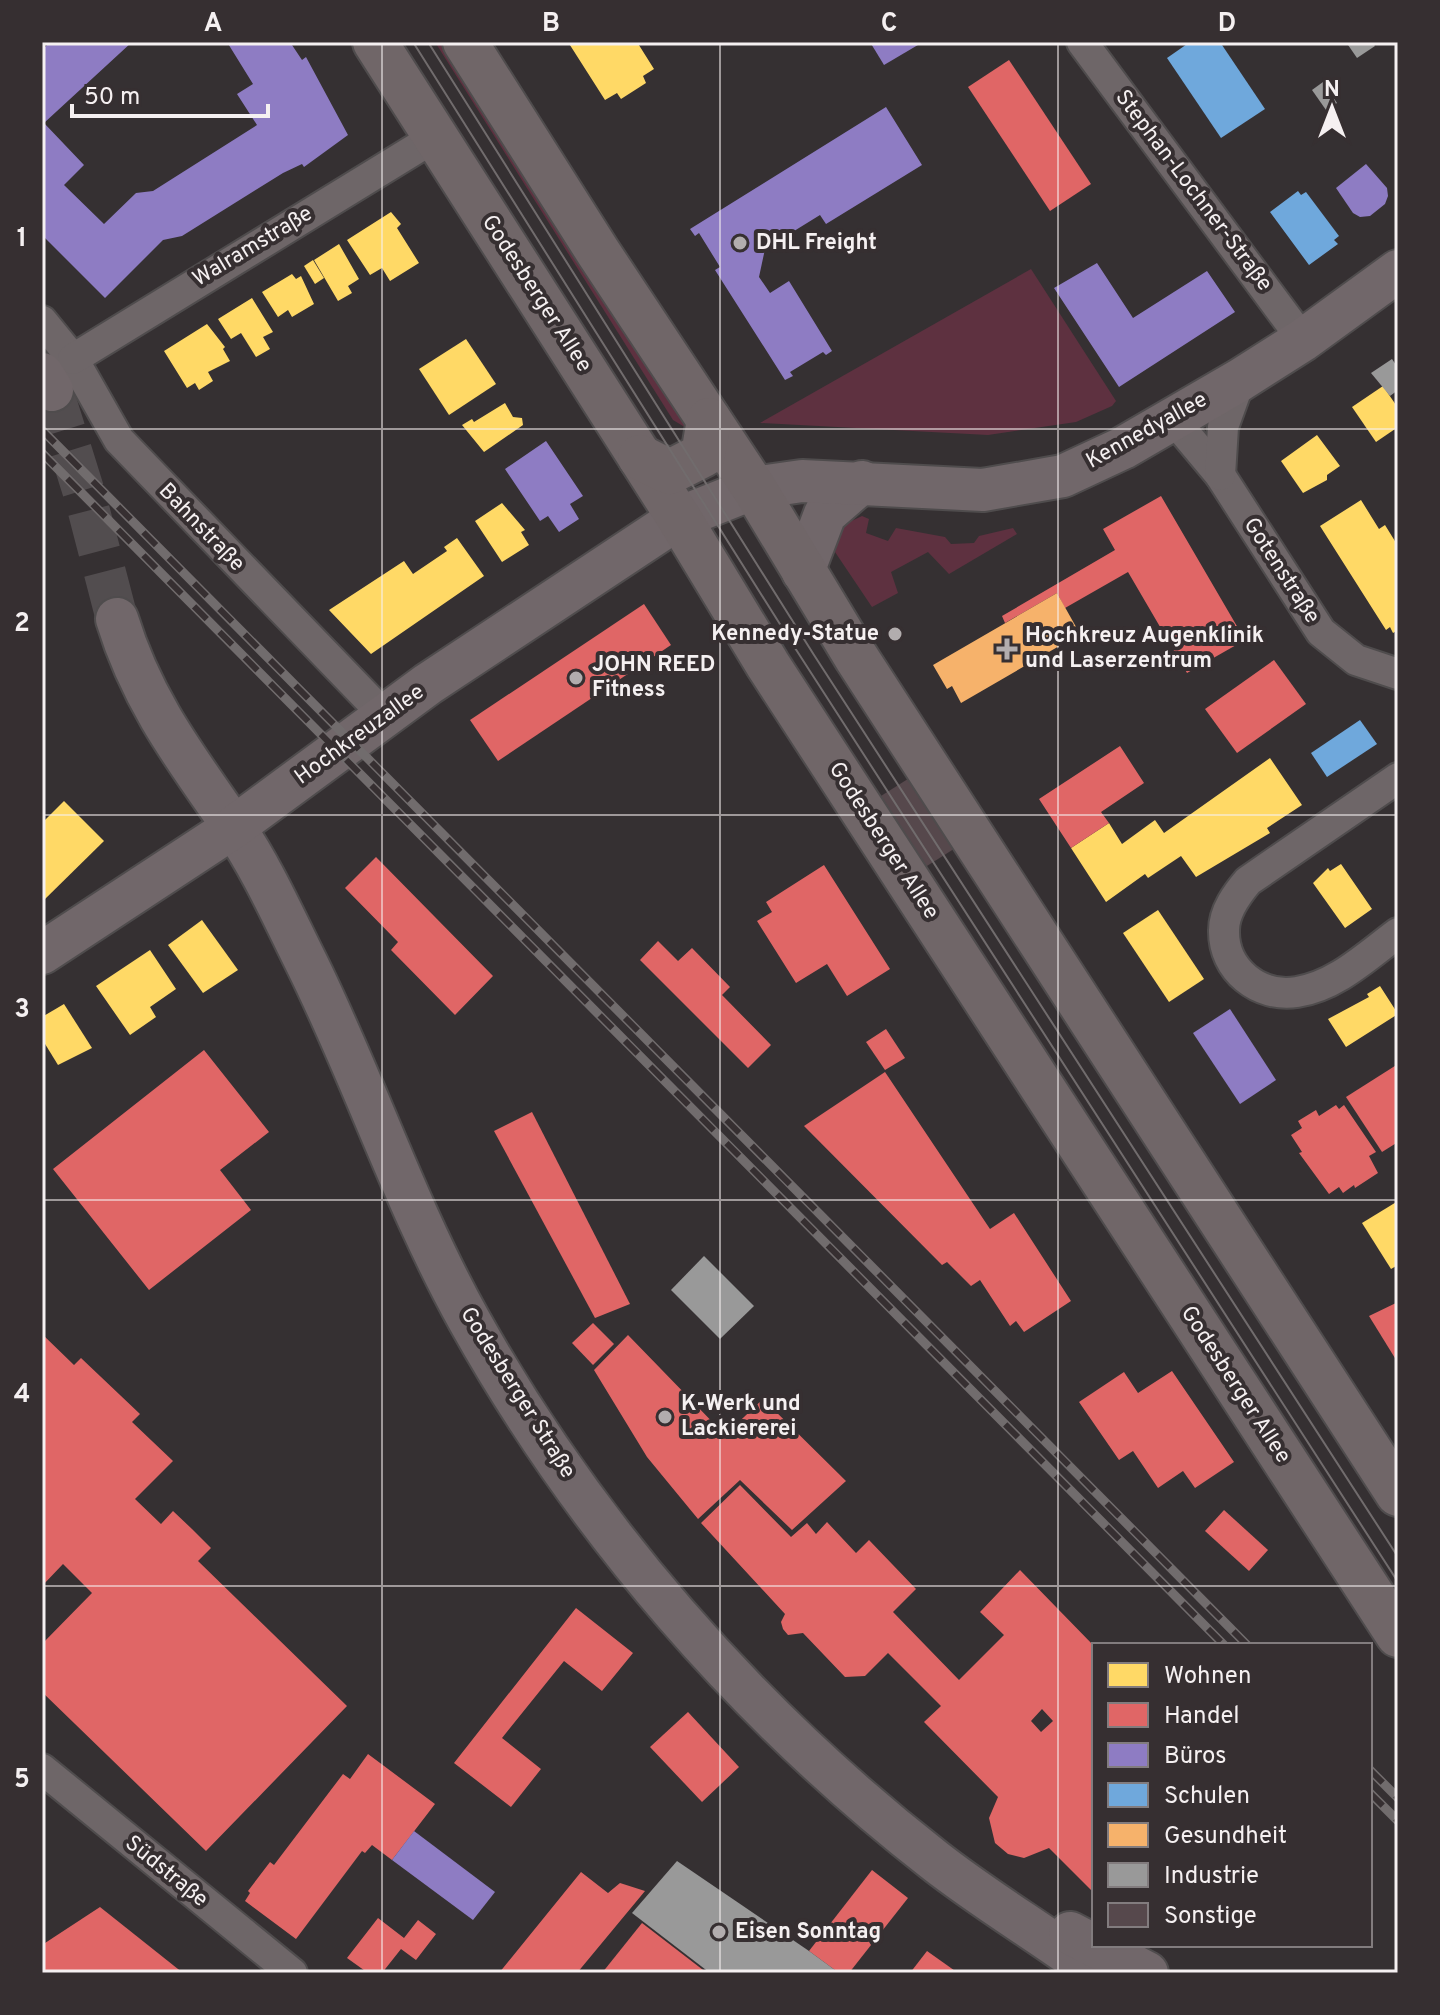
<svg xmlns="http://www.w3.org/2000/svg" width="1440" height="2015" font-family="Overpass,sans-serif">
<style>
.green{fill:#5e3140}
.homes{fill:#ffd966}
.shops{fill:#e06666;fill-rule:evenodd}
.offices{fill:#8e7cc3}
.schools{fill:#6fa8dc}
.health{fill:#f6b26b}
.industry{fill:#999}
.building{fill:#56484c}
.lines{fill:none;stroke-linecap:round;stroke-linejoin:round}
.secondary-tunnel{stroke:#524d4f;stroke-width:42;stroke-dasharray:42 21;stroke-linecap:butt}
.street-casing{stroke:#4f4c4d;stroke-width:34}
.secondary-casing{stroke:#4f4c4d;stroke-width:46}
.primary-casing{stroke:#4f4c4d;stroke-width:48}
.street{stroke:#6e6668;stroke-width:30}
.secondary{stroke:#71676a;stroke-width:42}
.primary{stroke:#706668;stroke-width:44}
.tram{stroke:#716c6d;stroke-width:2}
.rail-casing{stroke:#716c6d;stroke-width:9}
.rail{stroke:#362f31;stroke-width:6;stroke-dasharray:18;stroke-linecap:butt}
.grid{fill:none;stroke:#f5f0f1;stroke-width:2;stroke-opacity:0.55}
.poi-dot{fill:#b2adae;stroke:#362f31;stroke-width:3}
.labels{text-anchor:middle;dominant-baseline:central;stroke-width:8;stroke-linejoin:round;paint-order:stroke}
.street-label{font-size:22px;fill:#f5f0f1;stroke:#362f31}
.poi-label{font-size:22px;font-weight:bold;fill:#f5f0f1;stroke:#362f31;text-anchor:start}
.neatline{fill:none;stroke:#f5f0f1;stroke-width:3}
.grid-label{font-size:26px;text-anchor:middle;font-weight:bold;fill:#f5f0f1}
</style>
<rect width="100%" height="100%" fill="#353032"/>
<!-- green -->
<g class="green">
<polygon points="435,42 450,42 676,397 688,429 673,420"/>
<polygon points="1031,269 1116,401 1112,406 1076,422 988,435 760,423"/>
<polygon points="862,516 869,519 866,533 888,541 896,528 945,537 951,544 974,543 979,536 1013,528 1017,534 949,574 928,552 891,572 898,593 872,607 835,552 843,525"/>
</g>
<!-- homes -->
<g class="homes">
<polygon points="568,42 637,42 654,69 643,76 646,83 621,99 617,93 605,100"/>
<polygon points="391,212 401,224 397,228 419,263 390,281 382,268 370,275 347,240"/>
<polygon points="339,244 359,279 348,286 352,293 338,301 314,260"/>
<polygon points="313,260 324,278 315,284 304,266"/>
<polygon points="292,274 296,279 301,276 314,304 292,317 288,310 278,317 262,292"/>
<polygon points="252,298 273,332 263,337 270,349 256,357 241,333 231,339 218,319"/>
<polygon points="207,324 225,347 223,349 230,361 208,372 213,381 199,390 195,383 187,388 164,351"/>
<polygon points="466,339 496,384 449,415 419,369"/>
<polygon points="1383,386 1398,408 1398,427 1376,442 1352,407"/>
<polygon points="505,403 513,417 522,418 523,425 484,452 462,425 472,419 474,422"/>
<polygon points="1317,435 1340,466 1327,475 1327,480 1303,493 1281,461"/>
<polygon points="1361,500 1379,529 1385,525 1398,546 1398,630 1393,633 1390,627 1386,630 1320,526"/>
<polygon points="502,503 525,530 521,532 529,545 502,562 475,521"/>
<polygon points="457,538 484,576 371,654 329,610 404,561 413,574 447,551 444,547"/>
<polygon points="1270,758 1302,805 1267,828 1270,833 1196,877 1181,856 1148,878 1145,874 1106,902 1071,848 1109,823 1122,844 1155,820 1164,833"/>
<polygon points="64,801 104,841 42,902 42,823"/>
<polygon points="1341,864 1372,909 1345,928 1313,883 1328,868 1330,871"/>
<polygon points="1158,910 1204,979 1169,1002 1123,933"/>
<polygon points="202,920 238,970 203,993 168,945"/>
<polygon points="150,950 176,989 150,1007 156,1017 130,1035 96,986"/>
<polygon points="1380,986 1398,1014 1346,1047 1328,1019 1369,997 1367,994"/>
<polygon points="64,1004 92,1048 58,1065 42,1039 42,1017"/>
<polygon points="1398,1201 1398,1265 1391,1269 1362,1223"/>
</g>
<!-- shops -->
<g class="shops">
<polygon points="1009,60 1091,184 1050,211 968,87"/>
<polygon points="1161,496 1245,640 1187,673 1128,572 1065,608 1057,593 1005,623 1002,616 1115,550 1103,529"/>
<polygon points="644,604 671,645 498,761 470,720"/>
<polygon points="1274,660 1306,704 1237,753 1205,709"/>
<polygon points="1120,746 1144,783 1101,812 1109,823 1071,848 1039,799"/>
<polygon points="376,857 493,976 455,1015 391,950 398,942 345,888"/>
<polygon points="824,865 890,969 847,996 827,964 796,983 757,921 772,912 766,902"/>
<polygon points="658,941 678,961 692,948 730,987 722,995 771,1045 748,1068 640,960"/>
<polygon points="886,1029 905,1058 885,1070 866,1042"/>
<polygon points="204,1050 269,1132 220,1170 251,1210 149,1290 53,1169"/>
<polygon points="1398,1064 1398,1142 1382,1152 1346,1097"/>
<polygon points="885,1072 990,1229 1014,1213 1071,1301 1024,1332 1016,1321 1010,1326 980,1280 971,1286 947,1262 942,1265 804,1126"/>
<polygon points="1336,1105 1339,1109 1344,1105 1376,1152 1369,1156 1378,1173 1355,1188 1354,1185 1343,1193 1339,1187 1329,1194 1299,1153 1302,1152 1291,1135 1302,1128 1298,1121 1316,1110 1319,1116"/>
<polygon points="532,1112 630,1304 595,1318 494,1131"/>
<polygon points="1398,1302 1398,1363 1369,1316"/>
<polygon points="593,1323 614,1344 593,1365 572,1343"/>
<polygon points="42,1334 74,1365 81,1358 140,1414 132,1422 173,1461 135,1499 161,1524 173,1511 192,1529 211,1548 198,1561 347,1706 206,1851 42,1692 42,1644 92,1593 63,1564 42,1586"/>
<polygon points="628,1335 725,1435 763,1399 846,1481 792,1530 740,1480 698,1519 647,1457 594,1370"/>
<polygon points="1172,1371 1234,1462 1195,1488 1183,1471 1158,1488 1133,1451 1119,1460 1079,1402 1124,1372 1138,1393"/>
<path d="M740,1485l51,52 16,-14 9,11 11,-12 29,31 13,-13 47,49 -23,23 66,68 45,-45 -24,-23 40,-42 74,76v247l-45,-45 -25,10 -16,-4 -13,-11 -6,-25 9,-21 -74,-75 17,-16 -53,-53 -23,23 -20,1 -42,-44 -15,2 -5,-6 -2,-7 4,-8 -84,-91zM1042,1709l11,12 -12,11 -10,-11z"/>
<polygon points="1224,1510 1268,1550 1249,1571 1205,1531"/>
<polygon points="576,1608 633,1653 602,1691 564,1661 502,1738 541,1769 511,1807 454,1763"/>
<polygon points="688,1712 739,1767 702,1802 650,1747"/>
<polygon points="368,1754 435,1804 392,1860 372,1845 365,1853 362,1851 296,1939 245,1901 250,1893 248,1891 270,1862 274,1865 343,1774 350,1779"/>
<polygon points="872,1870 908,1898 849,1973 839,1973 809,1951"/>
<polygon points="581,1872 608,1893 620,1883 645,1891 577,1973 499,1973"/>
<polygon points="100,1907 183,1973 42,1973 42,1945"/>
<polygon points="378,1918 404,1938 418,1920 436,1934 416,1960 401,1949 382,1973 368,1973 347,1958"/>
<polygon points="642,1923 707,1973 602,1973"/>
<polygon points="927,1951 958,1973 910,1973"/>
</g>
<!-- offices -->
<g class="offices">
<polygon points="43,42 132,42 44,123 84,165 64,185 104,224 136,193 153,191 257,125 237,94 253,84 227,42 290,42 302,60 306,57 348,135 304,167 302,164 283,173 182,236 163,240 105,298 42,235 42,50 47,45"/>
<polygon points="870,42 923,42 884,65"/>
<polygon points="886,107 922,165 826,224 820,215 765,249 759,277 770,293 789,281 832,351 826,355 823,352 790,372 793,376 785,380 715,270 720,267 699,233 695,236 690,229"/>
<polygon points="1366,164 1387,188 1388,196 1385,204 1370,216 1360,217 1353,213 1336,188"/>
<polygon points="1097,263 1133,318 1207,271 1235,312 1119,387 1054,288"/>
<polygon points="546,441 583,496 570,504 579,519 559,532 548,516 540,521 505,469"/>
<polygon points="1230,1009 1276,1080 1240,1104 1193,1033"/>
<polygon points="414,1831 495,1892 473,1920 392,1860"/>
</g>
<!-- schools -->
<g class="schools">
<polygon points="1190,42 1220,42 1265,109 1221,138 1167,58"/>
<polygon points="1298,191 1301,195 1306,192 1339,236 1334,240 1338,244 1309,265 1270,212"/>
<polygon points="1360,720 1377,744 1327,777 1311,753"/>
</g>
<!-- health -->
<polygon class="health" points="1057,593 1080,634 961,703 952,686 947,689 933,665"/>
<!-- industry -->
<g class="industry">
<polygon points="1346,42 1372,42 1375,46 1357,58"/>
<polygon points="1323,82 1337,103 1326,110 1312,90"/>
<polygon points="1392,359 1398,368 1398,390 1390,396 1371,373"/>
<polygon points="704,1256 754,1306 720,1339 671,1290"/>
<polygon points="677,1861 809,1951 839,1973 710,1973 632,1913"/>
</g>
<!-- building -->
<polygon class="building" points="911,777 957,847 919,871 873,801"/>
<g class="lines">
<!-- secondary-tunnel -->
<polyline class="secondary-tunnel" points="52,390 85,496 117,619"/>
<defs>
<g id="street">
<polyline points="1082,42 1303,340"/>
<polyline points="42,321 73,359 119,440 385,716"/>
<polyline points="73,359 435,137"/>
<polyline points="1174,420 1220,475 1321,632 1356,660 1398,674"/>
<polyline points="1220,475 1223,427 1240,380"/>
<path d="M1398,778l-150,103c-11,13 -24,30 -24,49 -1,40 35,68 73,62 39,-6 70,-36 101,-59"/>
<polyline points="42,1769 292,1973"/>
</g>
<g id="secondary">
<polyline points="42,374 52,390"/>
<polyline points="803,572 825,514 862,482"/>
<path d="M117,619c25,82 68,138 116,207 29,42 50,90 73,136 58,117 99,243 163,358 116,208 278,394 465,540 52,41 109,74 161,113"/>
<polyline points="42,953 234,827 428,684 679,518 754,488 802,481 983,490 1063,476 1123,448 1240,380 1303,340 1398,271"/>
<polyline points="1070,1933 1147,1973"/>
</g>
<g id="primary">
<polyline points="375,42 679,518 768,665 1398,1635"/>
<polyline points="465,42 598,252 754,488 856,657 1398,1494"/>
<polyline points="640,457 670,472 703,455 709,420"/>
</g>
</defs>
<!-- street casing -->
<use href="#street" class="street-casing"/>
<!-- secondary casing -->
<use href="#secondary" class="secondary-casing"/>
<!-- primary casing -->
<use href="#primary" class="primary-casing"/>
<!-- street -->
<use href="#street" class="street"/>
<!-- secondary -->
<use href="#secondary" class="secondary"/>
<!-- primary -->
<use href="#primary" class="primary"/>
<!-- tram -->
<g class="tram">
<polyline points="413,42 795,648 1398,1582"/>
<polyline points="428,42 814,655 1398,1557"/>
</g>
<defs>
<g id="rail">
<polyline points="42,430 1247,1645"/>
<polyline points="42,453 1224,1645"/>
<polyline points="1370,1770 1398,1798"/>
<polyline points="1370,1793 1398,1821"/>
</g>
</defs>
<!-- rail casing -->
<use href="#rail" class="rail-casing"/>
<!-- rail -->
<use href="#rail" class="rail"/>
</g>
<!-- grid -->
<path class="grid" d="M382,42v1931M720,42v1931M1058,42v1931M42,429h1356M42,815h1356M42,1200h1356M42,1586h1356"/>
<!-- markers -->
<g class="poi-dot">
<circle cx="740" cy="243" r="8"/>
<circle cx="895" cy="634" r="8"/>
<path d="M1003 637h8v8h8v8h-8v8h-8v-8h-8v-8h8z"/>
<circle cx="576" cy="678" r="8"/>
<circle cx="665" cy="1417" r="8"/>
<circle cx="719" cy="1932" r="8"/>
</g>
<g class="labels">
<!-- street labels -->
<g class="street-label">
<text transform="translate(1193 191) rotate(53)">Stephan-Lochner-Straße</text>
<text transform="translate(253 247) rotate(-31)">Walramstraße</text>
<text transform="translate(536 294) rotate(57)">Godesberger Allee</text>
<text transform="translate(1147 431) rotate(-29)">Kennedyallee</text>
<text transform="translate(201 528) rotate(46)">Bahnstraße</text>
<text transform="translate(1281 571) rotate(57)">Gotenstraße</text>
<text transform="translate(360 735) rotate(-36)">Hochkreuzallee</text>
<text transform="translate(883 841) rotate(57)">Godesberger Allee</text>
<text transform="translate(1235 1385) rotate(57)">Godesberger Allee</text>
<text transform="translate(517 1393) rotate(58)">Godesberger Straße</text>
<text transform="translate(166 1872) rotate(39)">Südstraße</text>
</g>
<!-- poi labels -->
<g class="poi-label">
<text x="756" y="243">DHL Freight</text>
<text x="879" y="634" text-anchor="end">Kennedy-Statue</text>
<text x="1025" y="636">Hochkreuz Augenklinik<tspan x="1025" dy="25">und Laserzentrum</tspan></text>
<text x="592" y="665">JOHN REED<tspan x="592" dy="25">Fitness</tspan></text>
<text x="681" y="1404">K-Werk und<tspan x="681" dy="25">Lackiererei</tspan></text>
<text x="735" y="1932">Eisen Sonntag</text>
</g>
</g>
<!-- border -->
<rect width="1440" height="2015" fill="none" stroke="#362f31" stroke-width="88"/>
<!-- legend -->
<rect x="1092" y="1643" width="280" height="304" fill="#362f31" stroke="#827c7e" stroke-width="2"/>
<rect x="1108" y="1663" width="40" height="24" fill="#ffd966" stroke="#827c7e" stroke-width="2"/>
<text x="1164" y="1683" font-size="24" fill="#f5f0f1">Wohnen</text>
<rect x="1108" y="1703" width="40" height="24" fill="#e06666" stroke="#827c7e" stroke-width="2"/>
<text x="1164" y="1723" font-size="24" fill="#f5f0f1">Handel</text>
<rect x="1108" y="1743" width="40" height="24" fill="#8e7cc3" stroke="#827c7e" stroke-width="2"/>
<text x="1164" y="1763" font-size="24" fill="#f5f0f1">Büros</text>
<rect x="1108" y="1783" width="40" height="24" fill="#6fa8dc" stroke="#827c7e" stroke-width="2"/>
<text x="1164" y="1803" font-size="24" fill="#f5f0f1">Schulen</text>
<rect x="1108" y="1823" width="40" height="24" fill="#f6b26b" stroke="#827c7e" stroke-width="2"/>
<text x="1164" y="1843" font-size="24" fill="#f5f0f1">Gesundheit</text>
<rect x="1108" y="1863" width="40" height="24" fill="#999999" stroke="#827c7e" stroke-width="2"/>
<text x="1164" y="1883" font-size="24" fill="#f5f0f1">Industrie</text>
<rect x="1108" y="1903" width="40" height="24" fill="#56484c" stroke="#827c7e" stroke-width="2"/>
<text x="1164" y="1923" font-size="24" fill="#f5f0f1">Sonstige</text>
<!-- north arrow -->
<g transform="translate(1332 108)" stroke="#362f31" stroke-width="6" paint-order="stroke">
<path d="M0-6L14 30L0 20L-14 30Z" fill="#f5f0f1"/>
<text y="-12" font-size="22" font-weight="bold" text-anchor="middle" fill="#f5f0f1">N</text>
</g>
<!-- scale -->
<path d="M72 104v12h196v-12" fill="none" stroke="#f5f0f1" stroke-width="4"/>
<text x="84" y="104" font-size="24" fill="#f5f0f1" stroke="#362f31" stroke-width="6" paint-order="stroke">50 m</text>
<rect x="44" y="44" width="1352" height="1927" class="neatline"/>
<g class="grid-label">
<text x="213" y="31">A</text>
<text x="551" y="31">B</text>
<text x="889" y="31">C</text>
<text x="1227" y="31">D</text>
<text x="22" y="246">1</text>
<text x="22" y="631">2</text>
<text x="22" y="1017">3</text>
<text x="22" y="1402">4</text>
<text x="22" y="1787">5</text>
</g>
</svg>
